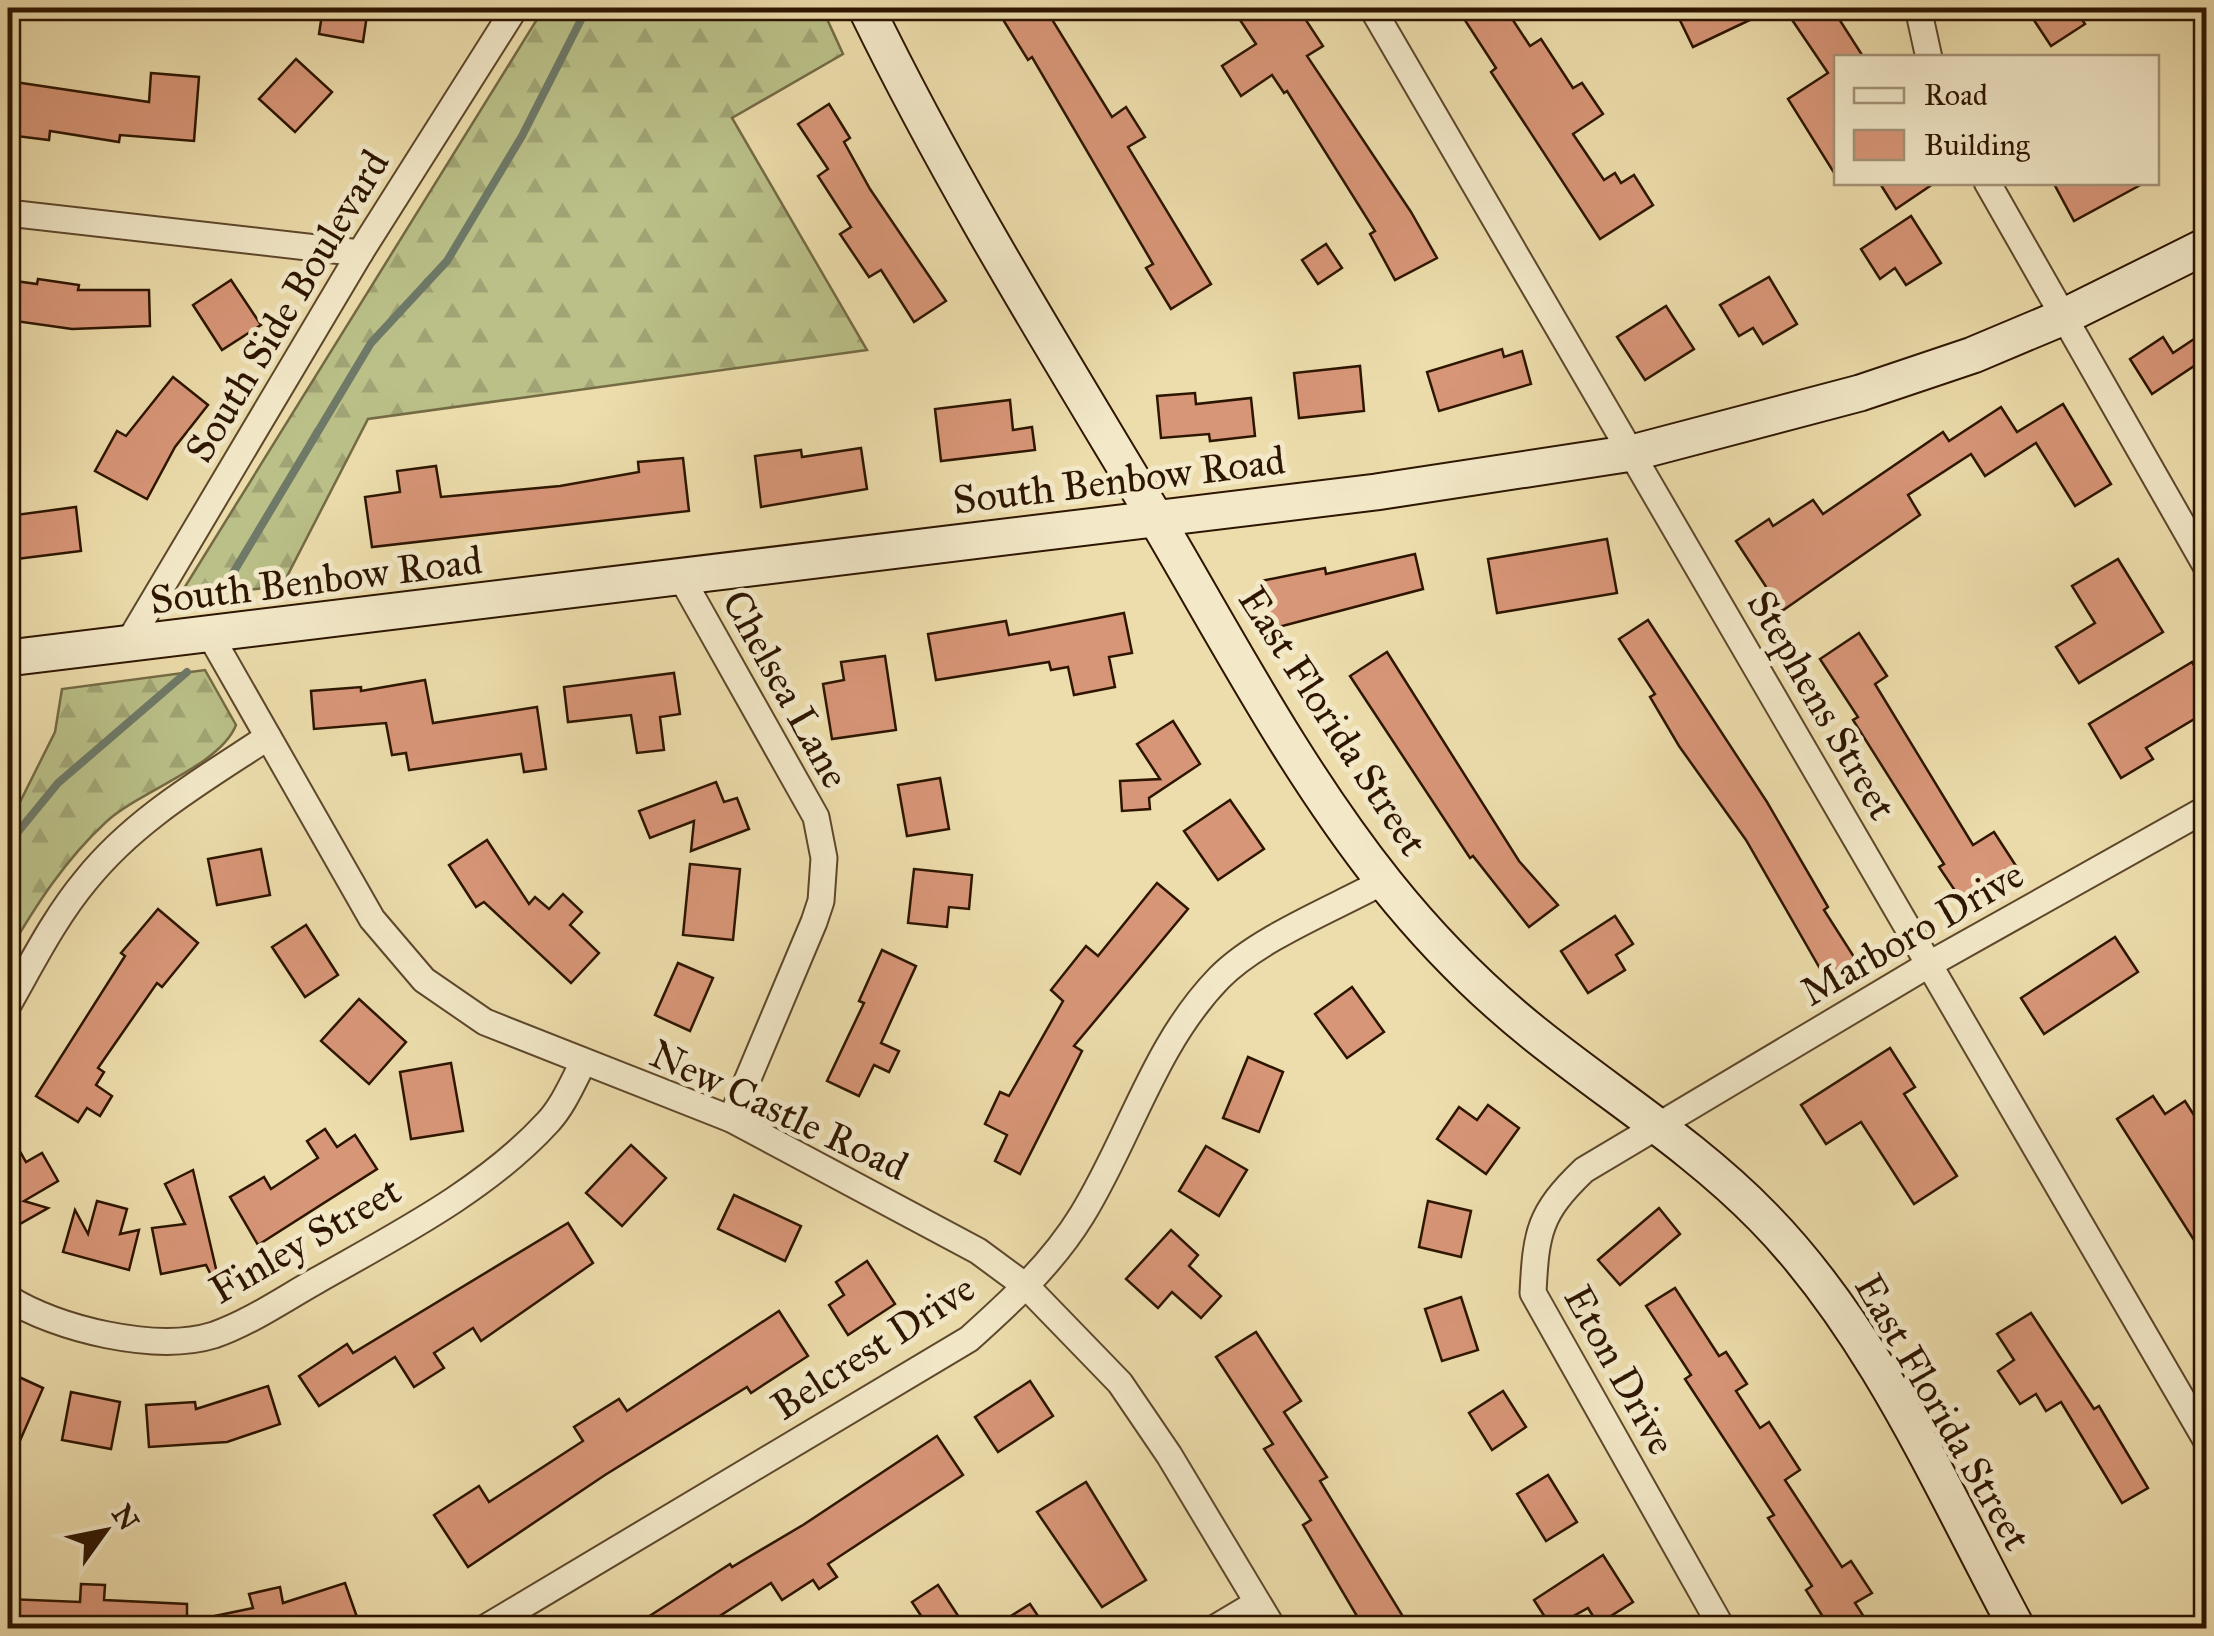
<svg xmlns="http://www.w3.org/2000/svg" width="2214" height="1636" font-family="'IM FELL Great Primer',serif">
<style>
.forest{fill:url(#forest-firs);stroke:#746a44;stroke-width:2.5}
.lines{fill:none;stroke-linecap:round;stroke-linejoin:round}
.stream{stroke:#6e7968;stroke-width:8}
.building{fill:#d89678;stroke:#2d1500;stroke-width:2.5}
.street-casing{stroke:#5d472b;stroke-width:29}
.secondary-casing{stroke:#2d1500;stroke-width:39}
.street{stroke:#f3e9c9;stroke-width:25}
.secondary{stroke:#f3e9c9;stroke-width:35}
.labels{text-anchor:middle;dominant-baseline:central;stroke-width:10;stroke-linejoin:round;paint-order:stroke}
.street-label{font-size:40px;fill:#2d1500;stroke:#f3e9c9}
</style>
<defs>
<pattern id="forest-firs" width="22" height="20" patternUnits="userSpaceOnUse" patternTransform="scale(2.5)"><rect width="22" height="20" fill="#bac088"/><path d="M5 1l3.5 6h-7zM16 11l3.5 6h-7z" fill="#a0a474"/></pattern>
</defs>
<rect width="100%" height="100%" fill="#edddac"/>
<filter id="stains"><feTurbulence type="fractalNoise" baseFrequency=".002" numOctaves="4"/><feColorMatrix values="0 0 0 0 .2 0 0 0 0 .09 0 0 0 0 .02 0 0 0 .5 -.17"/></filter>
<radialGradient id="worn" r=".72"><stop offset=".6" stop-color="#630" stop-opacity="0"/><stop offset="1" stop-color="#630" stop-opacity=".3"/></radialGradient>
<!-- forest -->
<g class="forest">
<polygon points="544,8 822,8 843,54 732,118 867,350 368,419 282,586 178,598"/>
<path d="M205,670l31,55c-16,41 -97,66 -130,97 -41,38 -70,83 -98,131v-137l9,-8 38,-76 7,-43z"/>
</g>
<g class="lines">
<!-- stream -->
<g class="stream">
<polyline points="224,588 371,343 447,261 522,136 587,8"/>
<polyline points="8,844 58,783 187,672"/>
</g>
</g>
<!-- building -->
<g class="building">
<polygon points="323,8 368,8 363,42 319,34"/>
<polygon points="1018,8 1045,8 1112,117 1126,107 1145,137 1128,147 1211,284 1171,309 1146,268 1153,264 1032,57 1028,60 1002,18"/>
<polygon points="1232,8 1298,8 1323,46 1307,56 1411,212 1437,258 1395,280 1370,234 1375,231 1287,91 1284,93 1272,75 1241,96 1222,66 1256,44"/>
<polygon points="1457,8 1505,8 1530,46 1541,39 1573,88 1582,83 1603,114 1573,134 1604,180 1615,173 1621,183 1634,175 1653,205 1600,239 1491,72 1496,68"/>
<polygon points="1674,8 1775,8 1693,47"/>
<polygon points="1784,8 1832,8 1864,58 1836,58 1836,176 1788,99 1828,73"/>
<polygon points="2026,8 2074,8 2085,24 2051,46"/>
<polygon points="296,59 332,92 295,132 259,99"/>
<polygon points="151,73 199,77 194,141 120,135 119,142 50,131 49,140 8,135 8,81 149,102"/>
<polygon points="829,104 850,138 844,142 870,189 946,301 914,322 881,270 869,277 840,234 851,227 818,176 828,169 798,124"/>
<polygon points="1879,182 1936,182 1896,209"/>
<polygon points="2053,182 2146,182 2074,221"/>
<polygon points="1911,216 1941,263 1906,285 1895,268 1880,279 1861,249"/>
<polygon points="1326,244 1342,268 1318,284 1302,260"/>
<polygon points="1769,277 1797,324 1763,344 1753,328 1739,336 1720,305"/>
<polygon points="38,279 79,285 78,290 149,290 150,326 72,329 8,320 8,280 37,284"/>
<polygon points="231,280 261,325 222,350 193,305"/>
<polygon points="1666,306 1694,349 1645,380 1617,337"/>
<polygon points="2206,331 2206,358 2152,394 2130,359 2163,337 2173,353"/>
<polygon points="1502,349 1504,357 1522,351 1531,384 1439,411 1427,372"/>
<polygon points="1360,366 1364,411 1299,418 1294,373"/>
<polygon points="173,377 208,405 175,447 147,499 95,471 117,431 126,436"/>
<polygon points="1195,393 1196,404 1251,398 1255,436 1210,441 1209,434 1161,438 1157,396"/>
<polygon points="1010,400 1013,430 1032,427 1035,450 941,461 935,409"/>
<polygon points="2063,404 2111,484 2075,506 2036,443 1985,476 1971,454 1908,495 1920,515 1782,611 1736,541 1769,519 1773,526 1813,500 1823,514 1943,432 1949,441 2001,407 2017,432"/>
<polygon points="861,448 867,489 761,507 755,456 801,450 802,457"/>
<polygon points="683,458 689,511 372,547 365,497 400,492 397,471 436,466 441,497 560,486 639,472 638,462"/>
<polygon points="76,507 81,551 8,560 8,516"/>
<polygon points="1607,539 1617,593 1497,613 1488,559"/>
<polygon points="1415,554 1423,589 1271,629 1261,581 1325,568 1326,574"/>
<polygon points="2118,559 2163,632 2079,683 2056,647 2095,623 2072,586"/>
<polygon points="1124,613 1132,653 1109,657 1115,687 1074,695 1068,667 1051,670 1049,662 936,680 928,634 1006,621 1009,635"/>
<polygon points="1648,620 1767,802 1828,907 1824,910 1856,960 1826,979 1746,840 1679,746 1650,697 1655,694 1619,639"/>
<polygon points="1859,633 1887,676 1875,684 1973,845 1994,832 2016,866 1962,901 1939,867 1944,864 1853,720 1858,717 1820,659"/>
<polygon points="1387,652 1519,861 1558,905 1529,927 1473,856 1470,858 1350,676"/>
<polygon points="885,656 896,730 832,739 823,684 844,680 841,662"/>
<polygon points="2192,662 2206,686 2206,712 2146,748 2153,759 2121,778 2089,724"/>
<polygon points="674,673 680,714 660,717 664,750 637,753 631,715 568,722 564,687"/>
<polygon points="425,680 433,723 537,707 546,769 524,772 521,754 409,770 406,753 392,755 386,723 314,729 311,691 361,687 361,691"/>
<polygon points="1173,721 1200,764 1149,798 1150,809 1122,811 1120,781 1160,779 1137,744"/>
<polygon points="940,778 949,829 907,836 898,785"/>
<polygon points="716,782 724,802 737,798 749,829 691,851 694,821 650,838 639,811"/>
<polygon points="1230,800 1264,849 1218,880 1184,831"/>
<polygon points="487,840 529,904 535,897 549,909 563,894 582,912 570,925 599,953 571,983 484,902 476,907 449,865"/>
<polygon points="261,849 270,895 217,905 208,859"/>
<polygon points="690,864 740,869 733,940 683,935"/>
<polygon points="914,869 972,875 969,909 949,907 947,927 908,923"/>
<polygon points="1157,883 1188,909 1074,1046 1082,1051 1020,1174 995,1161 1007,1135 985,1124 1000,1092 1009,1096 1063,1001 1051,990 1086,946 1098,956"/>
<polygon points="158,909 198,943 162,987 157,983 98,1068 104,1072 96,1085 112,1096 100,1116 87,1108 78,1122 36,1096 125,956 121,953"/>
<polygon points="1615,916 1633,944 1616,955 1625,970 1588,993 1561,951"/>
<polygon points="306,925 338,975 305,997 272,947"/>
<polygon points="2115,937 2138,972 2044,1034 2021,998"/>
<polygon points="882,950 916,966 881,1043 899,1051 889,1072 874,1065 859,1096 827,1081 864,1003 859,1001"/>
<polygon points="678,963 713,978 690,1031 655,1015"/>
<polygon points="1352,987 1384,1032 1347,1058 1315,1014"/>
<polygon points="359,999 406,1042 369,1084 321,1041"/>
<polygon points="1890,1048 1915,1087 1904,1094 1957,1176 1914,1204 1861,1122 1826,1144 1801,1105"/>
<polygon points="1248,1057 1283,1072 1259,1132 1223,1118"/>
<polygon points="451,1063 463,1131 411,1139 400,1072"/>
<polygon points="2153,1096 2165,1114 2185,1101 2206,1134 2206,1259 2117,1119"/>
<polygon points="1488,1105 1519,1128 1486,1174 1437,1139 1459,1107 1477,1120"/>
<polygon points="325,1129 337,1147 355,1135 377,1169 258,1245 230,1197 264,1177 271,1189 318,1158 307,1141"/>
<polygon points="8,1130 26,1162 42,1153 58,1181 24,1201 48,1208 18,1225 8,1211"/>
<polygon points="631,1145 666,1178 622,1226 586,1193"/>
<polygon points="1206,1146 1247,1170 1219,1216 1179,1191"/>
<polygon points="193,1170 217,1273 211,1275 206,1265 161,1274 152,1228 185,1224 165,1184"/>
<polygon points="734,1195 801,1226 785,1261 718,1229"/>
<polygon points="97,1201 127,1209 120,1234 139,1230 129,1270 63,1252 75,1210 88,1234"/>
<polygon points="1428,1201 1471,1211 1461,1257 1419,1247"/>
<polygon points="1659,1208 1680,1234 1620,1285 1598,1260"/>
<polygon points="568,1223 593,1263 481,1341 473,1328 434,1353 444,1368 414,1387 395,1357 319,1406 299,1376 347,1344 353,1353"/>
<polygon points="1171,1230 1198,1255 1189,1266 1221,1296 1201,1318 1172,1292 1158,1308 1126,1279"/>
<polygon points="867,1261 895,1304 848,1335 829,1305 844,1295 836,1282"/>
<polygon points="1675,1288 1719,1356 1726,1352 1747,1384 1736,1391 1760,1428 1769,1422 1800,1470 1785,1480 1842,1567 1851,1561 1872,1593 1855,1603 1866,1620 1853,1628 1830,1628 1806,1590 1812,1586 1768,1518 1774,1515 1685,1379 1691,1375 1646,1306"/>
<polygon points="1461,1297 1478,1350 1442,1361 1425,1309"/>
<polygon points="779,1311 808,1356 751,1393 747,1387 605,1475 468,1567 434,1515 479,1486 489,1502 583,1441 574,1427 619,1399 627,1411"/>
<polygon points="2031,1313 2094,1409 2099,1406 2148,1488 2122,1503 2061,1402 2046,1411 2036,1394 2020,1404 1998,1371 2014,1360 1997,1334"/>
<polygon points="1256,1332 1301,1401 1284,1412 1327,1477 1320,1481 1410,1628 1364,1628 1303,1525 1311,1520 1264,1449 1273,1444 1216,1357"/>
<polygon points="8,1372 43,1388 8,1468"/>
<polygon points="1030,1381 1053,1416 998,1452 975,1417"/>
<polygon points="268,1386 280,1424 227,1442 149,1447 146,1405 195,1402 196,1409"/>
<polygon points="1503,1391 1526,1427 1492,1450 1469,1413"/>
<polygon points="71,1392 120,1402 111,1449 62,1440"/>
<polygon points="937,1436 963,1475 828,1564 837,1577 819,1589 813,1580 782,1600 771,1583 701,1628 631,1628 730,1564 732,1567 803,1525"/>
<polygon points="1548,1475 1577,1522 1546,1541 1517,1494"/>
<polygon points="1086,1482 1146,1580 1102,1607 1037,1512"/>
<polygon points="1603,1555 1633,1602 1598,1624 1588,1608 1552,1628 1534,1600"/>
<polygon points="345,1583 358,1620 332,1628 201,1628 200,1619 253,1608 249,1594 280,1587 283,1603"/>
<polygon points="81,1584 105,1585 104,1600 187,1604 187,1628 8,1628 8,1599 80,1602"/>
<polygon points="938,1585 966,1628 929,1628 912,1602"/>
<polygon points="1030,1604 1046,1628 992,1628"/>
</g>
<g class="lines">
<defs>
<g id="street">
<polyline points="1372,8 2206,1440"/>
<polyline points="1918,8 1929,58"/>
<polyline points="1987,182 2206,566"/>
<polyline points="8,213 360,253"/>
<polyline points="682,579 816,817 824,858 821,901 814,922 731,1119"/>
<polyline points="210,635 372,919 424,980 485,1022 731,1119 978,1251 1027,1287 1120,1383 1169,1455 1273,1628"/>
<polyline points="127,645 360,253 515,8"/>
<path d="M8,1005c24,-42 47,-88 78,-125 49,-61 117,-100 182,-143"/>
<path d="M8,1298c48,31 148,55 206,37 35,-12 70,-36 102,-54 79,-45 170,-91 232,-159 15,-16 25,-40 35,-59"/>
<path d="M485,1628l484,-289c41,-37 83,-75 113,-124 48,-78 72,-170 137,-237 39,-40 116,-70 165,-97"/>
<polyline points="1215,1628 1257,1603"/>
<path d="M1722,1628l-189,-335c3,-61 6,-80 51,-123l344,-205 278,-156"/>
</g>
<g id="secondary">
<path d="M866,8c85,175 189,342 289,509 73,124 141,254 231,367 44,55 94,106 149,150 76,61 160,113 228,183 112,114 179,272 254,411"/>
<polyline points="8,658 1376,492 1632,453 1860,393 1973,355 2061,318 2206,246"/>
</g>
</defs>
<!-- street casing -->
<use href="#street" class="street-casing"/>
<!-- secondary casing -->
<use href="#secondary" class="secondary-casing"/>
<!-- street -->
<use href="#street" class="street"/>
<!-- secondary -->
<use href="#secondary" class="secondary"/>
</g>
<g class="labels">
<!-- street labels -->
<g class="street-label">
<text transform="translate(287 306) rotate(-59)">South Side Boulevard</text>
<text transform="translate(1119 480) rotate(-7)">South Benbow Road</text>
<text transform="translate(316 580) rotate(-7)">South Benbow Road</text>
<text transform="translate(786 689) rotate(61)">Chelsea Lane</text>
<text transform="translate(1822 705) rotate(60)">Stephens Street</text>
<text transform="translate(1333 721) rotate(57)">East Florida Street</text>
<text transform="translate(1912 933) rotate(-30)">Marboro Drive</text>
<text transform="translate(779 1110) rotate(25)">New Castle Road</text>
<text transform="translate(305 1240) rotate(-30)">Finley Street</text>
<text transform="translate(873 1347) rotate(-33)">Belcrest Drive</text>
<text transform="translate(1620 1370) rotate(61)">Eton Drive</text>
<text transform="translate(1943 1412) rotate(60)">East Florida Street</text>
</g>
</g>
<!-- margin -->
<rect width="2214" height="1636" fill="none" stroke="#edddac" stroke-width="40"/>
<rect x="10" y="10" width="2194" height="1616" fill="none" stroke="#2d1500" stroke-width="5"/>
<rect x="20" y="20" width="2174" height="1596" fill="none" stroke="#2d1500" stroke-width="2.5"/>
<!-- legend -->
<rect x="1834" y="55" width="325" height="130" fill="#f3e9c9" stroke="#a49479" stroke-width="2.5"/>
<rect x="1854" y="88" width="50" height="15" fill="#f3e9c9" stroke="#a49479" stroke-width="2.5"/>
<text x="1924" y="105" font-size="30" fill="#2d1500">Road</text>
<rect x="1854" y="130" width="50" height="30" fill="#d89678" stroke="#a49479" stroke-width="2.5"/>
<text x="1924" y="155" font-size="30" fill="#2d1500">Building</text>
<!-- north arrow -->
<g transform="translate(105 1531) rotate(57)" stroke="#f3e9c9" stroke-width="8" paint-order="stroke">
<path d="M0-8L18 38L0 25L-18 38Z" fill="#2d1500"/>
<text y="-15" font-size="28" font-weight="bold" text-anchor="middle" fill="#2d1500">N</text>
</g>
<rect width="100%" height="100%" filter="url(#stains)"/>
<rect width="100%" height="100%" fill="url(#worn)"/>
</svg>
